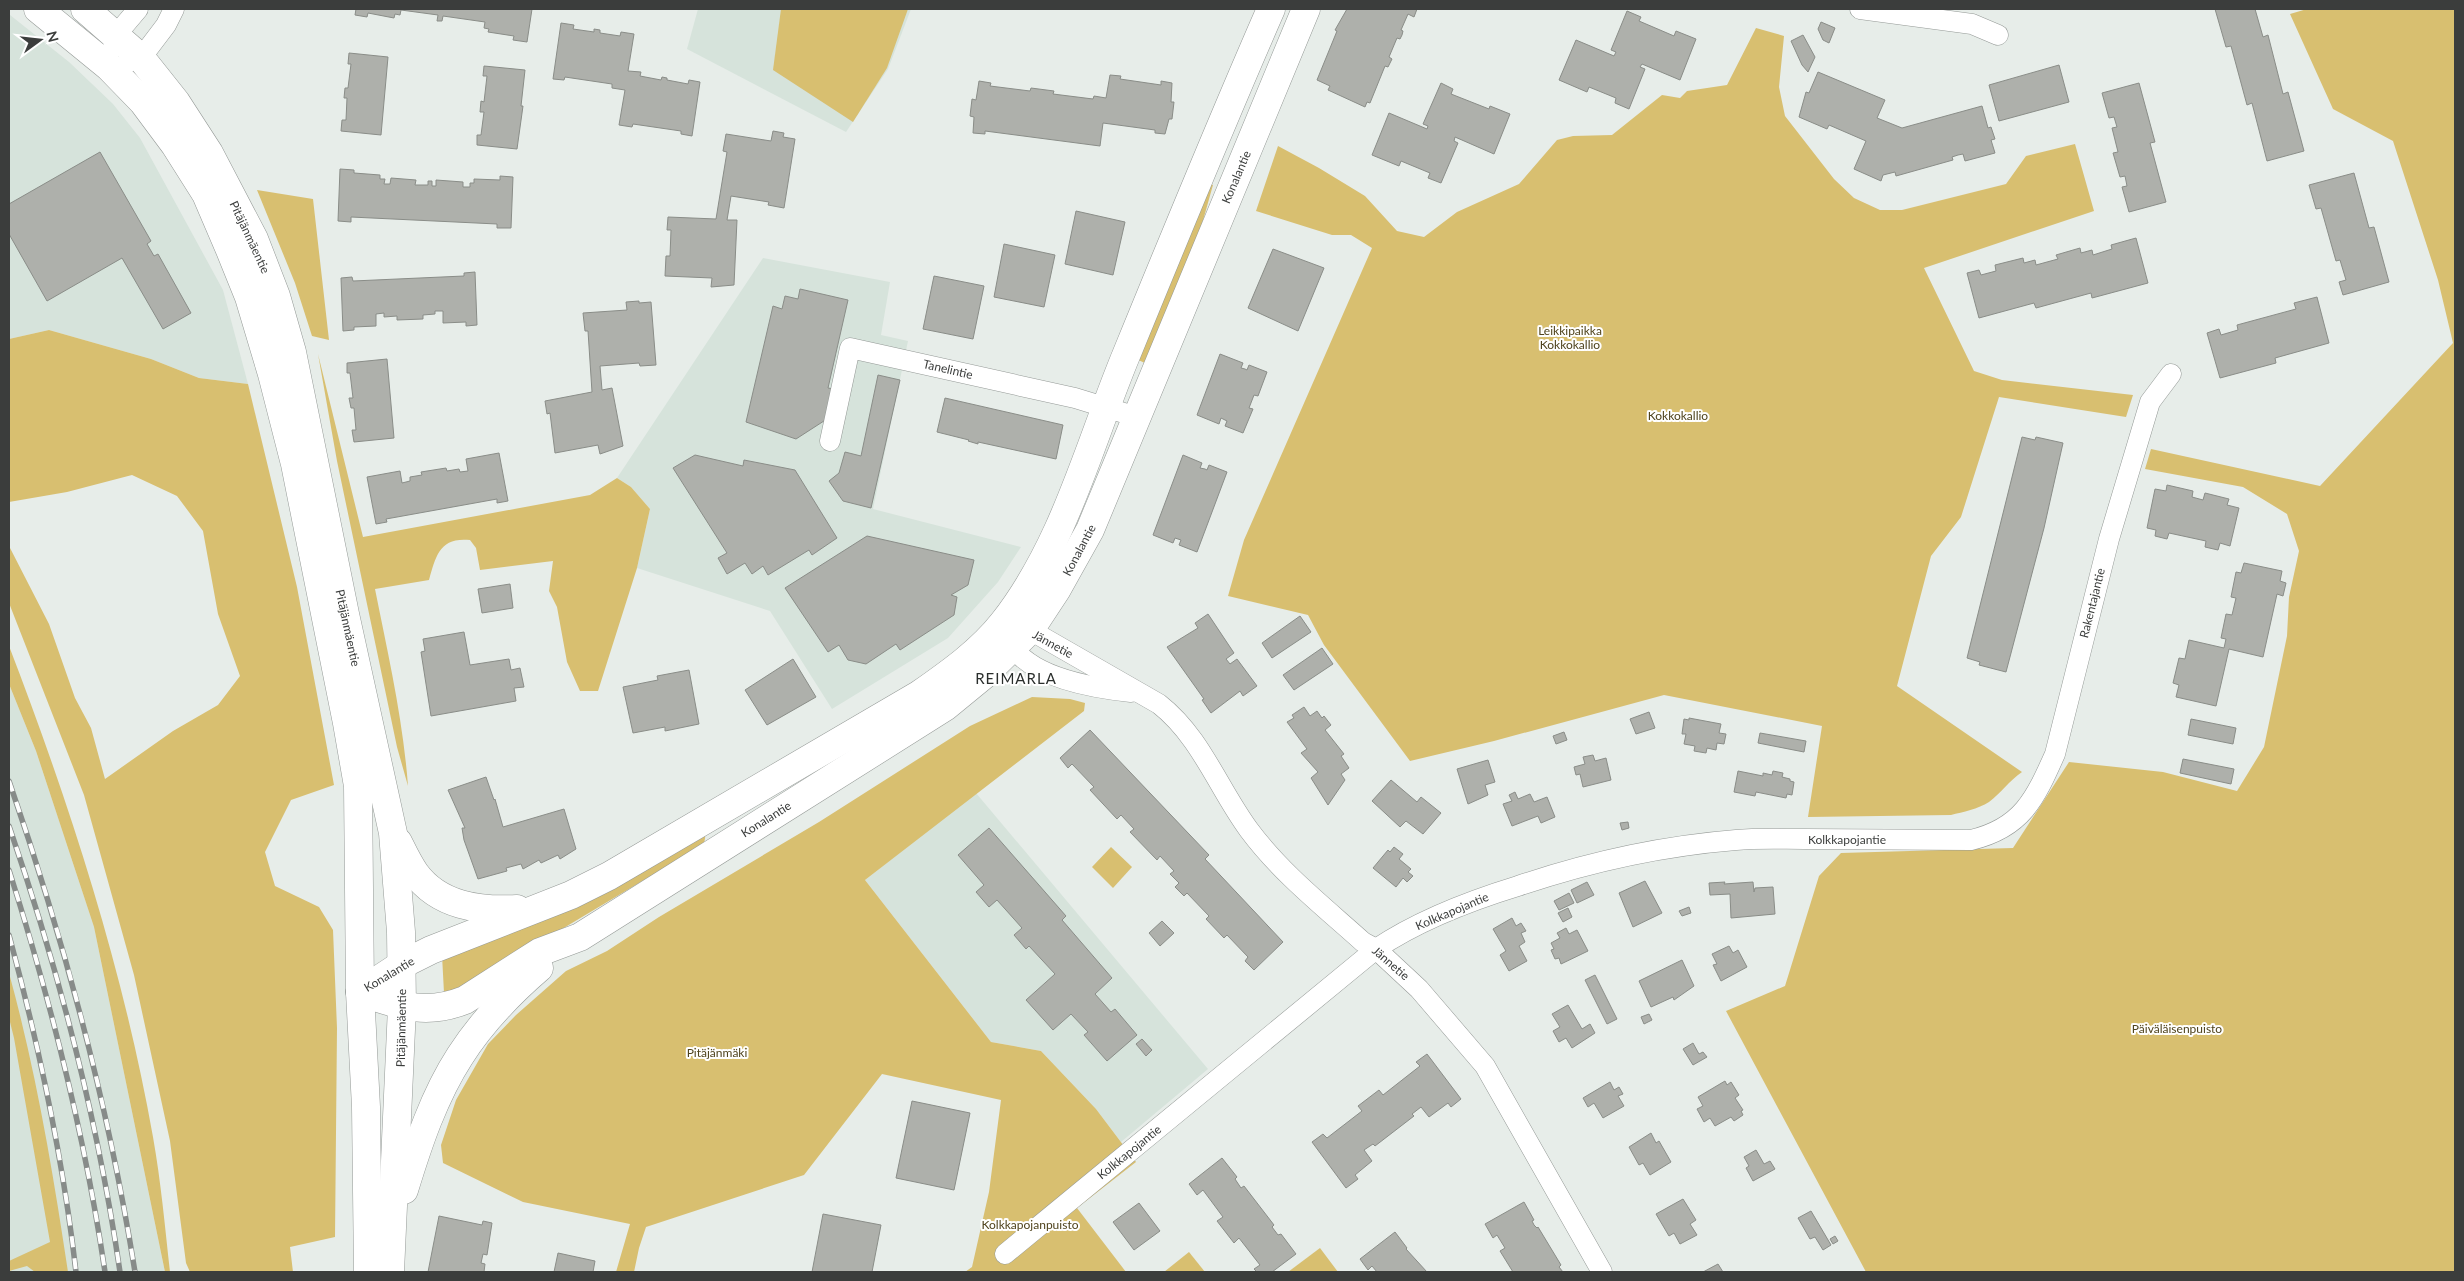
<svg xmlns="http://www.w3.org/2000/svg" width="2464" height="1281" font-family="Lato,sans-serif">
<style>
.built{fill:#d6e3db}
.green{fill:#d8bf70}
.building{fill:#aeb0ab;stroke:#8a8d88}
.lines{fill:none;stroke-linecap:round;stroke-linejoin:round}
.minor-casing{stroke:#949996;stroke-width:21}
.secondary-casing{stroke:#949996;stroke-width:29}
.minor{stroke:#fff;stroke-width:20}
.secondary{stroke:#fff;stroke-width:28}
.rail-casing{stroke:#878b89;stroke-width:5.5}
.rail{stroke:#fff;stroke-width:4;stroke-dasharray:11;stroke-linecap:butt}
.labels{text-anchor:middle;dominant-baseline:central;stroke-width:4;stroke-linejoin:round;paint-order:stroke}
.street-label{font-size:12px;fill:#3b3d3c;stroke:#fff}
.park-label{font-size:12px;fill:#4f431d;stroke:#fff}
.quarter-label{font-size:15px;letter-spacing:1px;fill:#2a2e2c;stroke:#fff}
</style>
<rect width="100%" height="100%" fill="#e7ede9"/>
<!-- built -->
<g class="built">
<polygon points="698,9 911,9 888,69 846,132 687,49"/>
<polygon points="10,15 69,62 113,104 140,138 223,290 248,384 199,378 151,359 49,330 9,339"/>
<polygon points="763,258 890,282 881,335 908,341 873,509 1021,547 998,582 948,638 832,709 770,611 637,568 650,509 631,487 617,478"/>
<polygon points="9,684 36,751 94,927 165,1272 9,1272"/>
<polygon points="976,793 1208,1069 1121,1142 1096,1109 1041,1051 991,1042 865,880"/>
</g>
<!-- green -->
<g class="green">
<polygon points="781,9 908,9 887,68 853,122 773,70"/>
<polygon points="2307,9 2455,9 2455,1272 1866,1272 1726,1011 1785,986 1819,876 1841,853 2013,848 2069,762 2163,772 2237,791 2264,747 2287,636 2289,597 2299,551 2287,514 2243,487 2145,469 2151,449 2320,486 2453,343 2438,280 2393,141 2333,109 2290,14"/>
<path d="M1756,28l28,8 -5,51 6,29 49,63 20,19 26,12h22l104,-26 20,-28 49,-12 19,67 -170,57 50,103 28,9 131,15 -7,22 -127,-20 -38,120 -30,39 -34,130 125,86c-13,9 -21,21 -33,30 -11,7 -26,10 -38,13l-143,2 14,-91 -158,-31 -170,46 -84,20 -86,-116 -16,-30 -80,-19 16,-56 128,-292 -21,-13h-19l-76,-24 22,-65 41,22 46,28 32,35 27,6 33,-25 62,-28 38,-44 16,-4 39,-1 50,-40 18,3 7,-7 40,-6z"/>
<polygon points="1208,183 1213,185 1193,256 1147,364 1134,358"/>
<polygon points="257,190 313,199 329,340 312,336 295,283"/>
<polygon points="49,330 151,359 199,378 248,384 297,587 334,785 291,800 265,852 275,886 319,907 333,930 337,1028 335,1237 290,1247 293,1272 190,1272 186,1263 170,1141 134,975 84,795 9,603 9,546 49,624 75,698 91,728 105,779 173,731 218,705 240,676 218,614 203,531 177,496 132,475 67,492 9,502 9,339"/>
<path d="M318,354l45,183 227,-42 27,-17 14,9 19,22 -13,59 -39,123h-18l-13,-29 -10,-55 -8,-16 4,-30 -73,9 -4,-22 -6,-8c-30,-3 -34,15 -41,40l-54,9c13,65 28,130 33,197l-11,-39 -60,-286z"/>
<path d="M9,646c61,159 114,322 144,491 8,45 12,90 17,135h-5l-71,-345 -58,-176 -27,-67z"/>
<polygon points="1032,697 1070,699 1085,703 1084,711 865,880 991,1042 1041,1051 1096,1109 1136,1162 1077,1208 1126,1272 965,1272 972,1267 989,1192 1001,1100 882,1074 804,1175 646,1227 639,1248 634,1272 616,1272 630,1224 523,1202 443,1163 441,1145 456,1100 488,1044 516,1015 566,971 607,951 659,917 819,822 970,726"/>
<path d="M705,835c3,20 -41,37 -56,42l-189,113 -16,3 -2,-38z"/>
<polygon points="1111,847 1132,867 1113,888 1092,867"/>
<path d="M9,973c27,98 44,199 59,299h-33l-8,-6 -18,5v-10l41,-19 -36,-204 -5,-20z"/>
<polygon points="1320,1248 1338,1272 1288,1272"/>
<polygon points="1189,1252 1205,1272 1164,1272"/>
</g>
<!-- building -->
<g class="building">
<polygon points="356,9 532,9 527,42 513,40 514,36 488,32 489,29 484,28 485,22 443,16 442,21 437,21 438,15 401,10 400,15 395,14 394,18 368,13 367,17 355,15"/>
<polygon points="1347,9 1417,9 1414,17 1408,14 1401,30 1403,31 1402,35 1400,39 1397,38 1389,57 1392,59 1388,67 1385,66 1370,103 1367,102 1365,107 1328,90 1330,86 1317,80 1337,31 1335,30"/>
<polygon points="2215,9 2255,9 2263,37 2268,35 2283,94 2288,92 2304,151 2267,161 2252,103 2247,105 2231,46 2226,47"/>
<polygon points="1627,11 1641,17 1639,21 1674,36 1676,31 1696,39 1680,80 1642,64 1640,67 1645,69 1629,109 1615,103 1616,98 1589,87 1587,92 1559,80 1576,40 1614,56 1616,52 1611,50"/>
<polygon points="1821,22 1835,28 1829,43 1823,40 1818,29"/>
<polygon points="561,23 574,25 573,29 594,32 594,29 600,30 600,33 620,36 621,32 634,34 628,71 641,72 640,76 661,80 662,77 667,78 667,80 688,84 689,80 700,82 692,136 681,134 681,131 633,124 632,127 619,125 625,90 612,88 612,84 565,77 564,80 553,79"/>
<polygon points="1803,35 1815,57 1808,72 1802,65 1791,41"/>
<polygon points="349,53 388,57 381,135 341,131 342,120 346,120 347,98 344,98 345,88 348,88 351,64 348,64"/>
<polygon points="2059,65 2069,102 1999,121 1989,85"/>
<polygon points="484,66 525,70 521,106 523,106 517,149 477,145 477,135 481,135 484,112 480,112 481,101 484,102 487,76 483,76"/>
<polygon points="1818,72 1885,100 1877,118 1902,128 1982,106 1988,128 1991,127 1995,139 1991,140 1995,153 1965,161 1963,154 1958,155 1952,157 1953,160 1896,176 1895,172 1883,175 1881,181 1854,169 1866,141 1829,125 1827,129 1799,117 1806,92 1809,93"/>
<polygon points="1110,75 1121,76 1120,79 1161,85 1161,81 1172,83 1171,102 1174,102 1172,119 1169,119 1165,134 1155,133 1155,130 1103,123 1100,146 985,131 985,134 973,133 974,117 970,116 972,99 976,100 979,81 991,83 990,86 1030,91 1031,88 1054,91 1053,94 1093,99 1094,96 1106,98"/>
<polygon points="1441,83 1453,89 1451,94 1489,109 1490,106 1510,114 1494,154 1455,137 1454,141 1458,143 1441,183 1428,178 1430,173 1401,161 1399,166 1372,155 1389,113 1427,129 1428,126 1423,124"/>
<polygon points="2139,83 2155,142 2150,143 2166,202 2129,212 2122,187 2127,186 2125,176 2120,177 2113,153 2118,152 2112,128 2117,127 2114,117 2109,118 2102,93"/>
<polygon points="773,131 784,133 783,137 795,139 784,208 768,205 769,202 731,196 727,220 737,220 734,285 711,287 712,278 665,276 666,256 670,256 671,230 667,230 668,217 716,219 727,152 723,151 726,134 771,141"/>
<polygon points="100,152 151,241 147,244 154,256 158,254 191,313 163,329 122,258 47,301 9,234 9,204"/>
<polygon points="340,169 354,170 354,173 380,175 380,179 385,179 384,184 390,184 391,178 416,180 415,185 428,185 428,181 432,181 432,186 436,186 436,180 463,182 463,187 470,187 470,183 474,183 474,179 500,180 500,176 513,177 511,228 497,228 497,224 351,217 351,222 338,221"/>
<polygon points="2354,173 2369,228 2374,227 2389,282 2343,295 2339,282 2346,280 2340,260 2336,261 2321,208 2316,209 2309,185"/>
<polygon points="1076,211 1125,222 1113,275 1065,264"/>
<polygon points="2136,238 2148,283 2092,298 2091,293 2036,308 2034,303 1979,318 1967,273 1979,270 1981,275 1996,271 1995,265 2023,258 2024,263 2035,260 2036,265 2058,259 2056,255 2080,248 2081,253 2092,250 2093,255 2112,249 2111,245"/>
<polygon points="1004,244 1055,255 1044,307 994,297"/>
<polygon points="1273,249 1324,268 1298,331 1248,308"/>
<polygon points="475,272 477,325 466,326 466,322 443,323 443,311 435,311 435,314 423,315 423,319 397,320 397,316 384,317 384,313 376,314 376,326 354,327 354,330 343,331 341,278 352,277 353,281 464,276 464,273"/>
<polygon points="934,276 984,286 973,339 923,329"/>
<polygon points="800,289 848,300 828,388 834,389 827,419 796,439 746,422 773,306 782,309 785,296 798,299"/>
<polygon points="2317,297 2329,343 2275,358 2276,363 2220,378 2207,333 2219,329 2221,335 2238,330 2237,325 2296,309 2294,303"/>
<polygon points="639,301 639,303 651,302 656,365 640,366 639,363 600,366 602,390 612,388 623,446 600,454 598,445 555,453 550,413 547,414 545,401 592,392 588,331 585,331 583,313 627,310 626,302"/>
<polygon points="1220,354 1243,363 1241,368 1245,369 1247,370 1249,365 1267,372 1258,396 1254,395 1249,408 1253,409 1243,433 1225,426 1227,421 1221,418 1219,424 1197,415"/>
<polygon points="387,359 394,438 354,442 352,430 356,430 354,408 351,408 349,398 353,398 350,373 347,373 347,363"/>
<polygon points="878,375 900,380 871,508 843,501 829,481 839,473 845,452 861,456"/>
<polygon points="945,398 1063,425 1056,459 978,442 978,444 968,441 969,440 937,432"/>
<polygon points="2022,437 2035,440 2036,437 2063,443 2044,528 2006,672 1979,665 1980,662 1967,658"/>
<polygon points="499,453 508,501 497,503 497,499 386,519 387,522 376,524 367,477 400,471 402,483 410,481 410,477 422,475 421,472 446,468 447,471 459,469 460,472 468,471 466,459"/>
<polygon points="695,455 743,466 744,460 795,470 837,538 812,555 809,550 768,575 763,566 752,574 745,563 727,574 718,558 727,553 673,468"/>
<polygon points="1183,455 1202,463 1200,468 1205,469 1207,470 1209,465 1227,472 1197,552 1179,545 1181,540 1175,538 1173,543 1153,535"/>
<polygon points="2167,485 2193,491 2192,497 2203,500 2205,493 2229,499 2227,505 2239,508 2230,546 2220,543 2218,550 2205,547 2206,541 2169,533 2167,539 2155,536 2156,530 2147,528 2155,489 2166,491"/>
<polygon points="867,536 974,560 968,585 951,595 957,597 954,615 900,650 896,644 866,664 848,660 839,645 828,652 785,588"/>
<polygon points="2244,563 2282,571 2280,581 2286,583 2283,596 2277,594 2263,657 2229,649 2216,706 2176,697 2179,685 2173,683 2179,658 2185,659 2189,640 2224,648 2226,639 2221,638 2226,614 2232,615 2236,598 2231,597 2236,572 2241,573"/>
<polygon points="510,584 513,608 482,613 478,589"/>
<polygon points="1208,614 1234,653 1226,659 1230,664 1237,659 1257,686 1243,696 1240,691 1211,713 1202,700 1204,699 1167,647 1198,628 1195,623"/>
<polygon points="1300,616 1311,632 1272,658 1262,643"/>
<polygon points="464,632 470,665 509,659 511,670 520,668 524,687 514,688 516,701 431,716 421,652 425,651 423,639"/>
<polygon points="1322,648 1333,664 1294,690 1283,675"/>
<polygon points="793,659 816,697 767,725 745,690"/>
<polygon points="689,670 699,724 665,731 665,727 633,733 623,687 658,680 657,676"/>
<polygon points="1304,707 1310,716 1317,711 1322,718 1324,716 1331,725 1325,730 1344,754 1341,756 1349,768 1341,774 1345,780 1328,805 1311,778 1318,772 1301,753 1307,749 1287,722 1294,718 1292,715"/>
<polygon points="1649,712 1655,728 1636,734 1630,719"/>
<polygon points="1689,718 1721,724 1719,733 1726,734 1724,744 1717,743 1716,750 1707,748 1706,753 1694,751 1695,746 1684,744 1686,734 1682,734 1684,719 1689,720"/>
<polygon points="2191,719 2236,728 2233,744 2188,735"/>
<polygon points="1090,730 1209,855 1205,859 1283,942 1254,970 1245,961 1248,957 1227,935 1224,938 1206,919 1209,916 1187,893 1184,896 1175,887 1179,883 1170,874 1174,871 1160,856 1157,860 1130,832 1134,829 1121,815 1117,819 1090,790 1094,787 1072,764 1068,768 1060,758"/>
<polygon points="1564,732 1567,740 1556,744 1553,736"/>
<polygon points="1760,733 1806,741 1804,752 1758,743"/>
<polygon points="1593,755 1595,761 1606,758 1611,780 1583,787 1580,774 1576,775 1574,767 1585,764 1583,757"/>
<polygon points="2183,759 2234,769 2231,784 2180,773"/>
<polygon points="1488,760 1495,782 1485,785 1488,795 1468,804 1457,769"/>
<polygon points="1738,771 1763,776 1763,773 1772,775 1773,771 1783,773 1782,777 1790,779 1790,781 1794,782 1792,795 1787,794 1786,798 1756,792 1755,796 1734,792"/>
<polygon points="486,777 494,800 495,799 503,827 564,809 576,849 560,859 558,855 541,863 539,860 523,869 521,864 506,868 507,871 478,879 464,840 462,828 465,828 448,790"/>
<polygon points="1391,780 1417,802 1421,797 1441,813 1423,834 1406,821 1400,827 1372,801"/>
<polygon points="1515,792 1518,799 1530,794 1534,802 1547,797 1555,817 1541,823 1538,816 1512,826 1503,804 1512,801 1509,795"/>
<polygon points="1628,822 1629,828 1622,830 1620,823"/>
<polygon points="989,828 1066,916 1062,920 1112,978 1095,994 1111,1012 1115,1009 1137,1035 1107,1061 1084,1035 1088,1032 1071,1014 1053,1030 1026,1000 1055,974 1029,946 1026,949 1014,935 1022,928 997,900 989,907 976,892 984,885 958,855"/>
<polygon points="1394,847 1403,854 1399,859 1411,869 1408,872 1413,876 1407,882 1403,878 1396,887 1373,868 1388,850 1390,852"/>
<polygon points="1645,881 1662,913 1633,927 1619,893"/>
<polygon points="1587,882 1594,895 1577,903 1571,890"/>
<polygon points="1725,882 1724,884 1753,882 1754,892 1755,888 1773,887 1775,914 1731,918 1730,894 1710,895 1709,883"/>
<polygon points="1569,893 1574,903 1559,910 1554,901"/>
<polygon points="1689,907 1691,913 1682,916 1679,911"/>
<polygon points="1568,908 1572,917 1563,922 1558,913"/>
<polygon points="1512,918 1516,926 1521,923 1526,931 1521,933 1525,942 1519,946 1527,961 1509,971 1500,955 1506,951 1493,929"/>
<polygon points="1162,921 1174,933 1160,946 1149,933"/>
<polygon points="1566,928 1569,934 1577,930 1588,951 1561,964 1559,958 1555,959 1551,950 1554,949 1551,943 1560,938 1557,933"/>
<polygon points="1729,946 1733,953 1738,950 1747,967 1721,981 1713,965 1717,964 1712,954"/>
<polygon points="1682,960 1694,986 1674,1000 1673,997 1651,1007 1639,981"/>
<polygon points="1595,975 1617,1019 1607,1024 1585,980"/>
<polygon points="1568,1005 1582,1029 1590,1024 1595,1033 1572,1048 1566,1038 1559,1042 1553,1031 1560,1027 1552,1014"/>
<polygon points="1649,1014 1652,1020 1644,1024 1641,1017"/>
<polygon points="1142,1039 1152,1050 1146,1056 1136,1044"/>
<polygon points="1693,1043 1699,1054 1703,1052 1707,1057 1693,1065 1683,1049"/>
<polygon points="1427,1054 1461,1099 1451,1107 1448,1103 1429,1117 1421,1107 1412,1114 1414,1116 1375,1146 1373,1144 1364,1150 1372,1161 1355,1175 1358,1179 1346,1188 1312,1142 1323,1134 1327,1138 1362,1111 1358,1106 1379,1090 1383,1095 1420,1066 1416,1062"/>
<polygon points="1725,1081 1727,1085 1731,1082 1739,1095 1735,1098 1743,1110 1741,1111 1743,1115 1734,1121 1731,1117 1715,1126 1710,1118 1704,1122 1697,1109 1703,1106 1698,1097"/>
<polygon points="1610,1082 1614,1090 1619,1087 1623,1094 1618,1096 1624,1106 1603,1118 1594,1103 1588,1107 1583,1098"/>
<polygon points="912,1101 970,1113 954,1190 896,1178"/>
<polygon points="1651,1133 1656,1143 1659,1141 1671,1162 1650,1175 1643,1163 1639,1165 1629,1147"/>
<polygon points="1756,1150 1764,1164 1770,1161 1775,1169 1753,1181 1746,1168 1749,1166 1744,1157"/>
<polygon points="1222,1158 1237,1177 1235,1179 1241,1188 1244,1186 1274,1225 1272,1227 1278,1235 1281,1234 1296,1254 1272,1272 1257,1272 1254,1269 1260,1265 1239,1238 1234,1243 1217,1221 1223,1217 1203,1190 1197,1195 1189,1184"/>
<polygon points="1683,1199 1696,1220 1690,1224 1697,1235 1680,1244 1674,1233 1669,1236 1656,1214"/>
<polygon points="1524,1202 1534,1220 1532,1221 1534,1225 1537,1228 1538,1227 1561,1265 1559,1267 1563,1272 1513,1272 1500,1251 1505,1248 1497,1235 1493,1238 1485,1224"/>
<polygon points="1139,1203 1160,1231 1134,1250 1113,1222"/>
<polygon points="1811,1211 1831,1245 1823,1250 1815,1237 1810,1239 1798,1218"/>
<polygon points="823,1214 881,1225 872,1272 812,1272"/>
<polygon points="439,1216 482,1225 483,1221 492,1223 487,1255 483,1254 481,1263 485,1264 484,1272 428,1272"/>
<polygon points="1395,1232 1407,1248 1406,1249 1427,1272 1377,1272 1372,1266 1368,1270 1360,1259"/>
<polygon points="1835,1236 1838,1241 1833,1244 1830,1239"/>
<polygon points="558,1253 595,1261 593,1272 554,1272"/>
<polygon points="1718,1264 1723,1272 1703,1272"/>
</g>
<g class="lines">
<defs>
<g id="minor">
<polyline points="1860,9 1972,24 1998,35"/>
<polyline points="113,48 116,35 138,9"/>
<polyline points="128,62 141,58 166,25 174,9"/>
<polyline points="830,441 850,348 1075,398 1137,417"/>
<path d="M1016,627l14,3 129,74c42,33 59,84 90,126 32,43 74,76 114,112l13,7 43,40 66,77 117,206"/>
<path d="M1007,637c16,40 86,51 124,55"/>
<path d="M1005,1254l371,-305c43,-29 93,-48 142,-63 71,-24 143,-40 218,-46 22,-2 45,-1 68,-1 56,0 111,1 167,1 51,-12 64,-41 84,-86l54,-215 41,-137 21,-28"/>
</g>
<g id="secondary">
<polyline points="38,9 109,67 143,102 175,145 206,194 230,250 249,297 272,374 295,464 347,723 358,786 360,992 366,1107 368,1272"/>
<polyline points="85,9 141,58 176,102 209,153 254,239 276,296 292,352 345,614 393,833 401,932 402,1007 390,1272"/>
<path d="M398,842c5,10 10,21 17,31 24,33 64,38 102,36"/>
<path d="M360,992c39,13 65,24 105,8l75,-48 40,-15 365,-230 39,-32 46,-45 27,-41 33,-59 216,-521"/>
<path d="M360,992l41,-27 30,-15 140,-55 38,-19 311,-182c30,-21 61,-43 83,-71 62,-79 86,-179 124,-270 47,-115 94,-230 144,-344"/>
<path d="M404,1190c14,-46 30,-94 56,-134 21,-33 50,-63 79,-88"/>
</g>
</defs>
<!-- minor casing -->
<use href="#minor" class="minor-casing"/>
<!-- secondary casing -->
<use href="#secondary" class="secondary-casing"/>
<!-- minor -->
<use href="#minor" class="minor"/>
<!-- secondary -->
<use href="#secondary" class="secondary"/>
<defs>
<g id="rail">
<path d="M9,781c56,162 99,322 126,491"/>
<path d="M9,826c50,145 89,295 111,446"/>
<path d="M9,870c42,132 76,266 96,402"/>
<path d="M9,935c30,111 54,223 67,337"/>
</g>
</defs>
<!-- rail casing -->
<use href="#rail" class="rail-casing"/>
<!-- rail -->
<use href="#rail" class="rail"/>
</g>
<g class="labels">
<!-- street labels -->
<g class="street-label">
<text transform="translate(1236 177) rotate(-67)">Konalantie</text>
<text transform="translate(250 237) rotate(65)">Pitäjänmäentie</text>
<text transform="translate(948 369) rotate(13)">Tanelintie</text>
<text transform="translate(1079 550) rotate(-62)">Konalantie</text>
<text transform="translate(2092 603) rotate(-76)">Rakentajantie</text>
<text transform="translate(348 628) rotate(78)">Pitäjänmäentie</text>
<text transform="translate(1053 644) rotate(29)">Jännetie</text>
<text transform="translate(766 819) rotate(-32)">Konalantie</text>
<text x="1847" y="839">Kolkkapojantie</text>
<text transform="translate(1452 911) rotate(-23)">Kolkkapojantie</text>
<text transform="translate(1391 963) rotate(41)">Jännetie</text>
<text transform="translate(389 974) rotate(-31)">Konalantie</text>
<text transform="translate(401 1028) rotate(-89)">Pitäjänmäentie</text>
<text transform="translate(1129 1152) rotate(-39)">Kolkkapojantie</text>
</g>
<!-- park labels -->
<g class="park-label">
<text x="1570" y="330">Leikkipaikka<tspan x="1570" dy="14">Kokkokallio</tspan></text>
<text x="1678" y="415">Kokkokallio</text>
<text x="2177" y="1028">Päiväläisenpuisto</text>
<text x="717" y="1052">Pitäjänmäki</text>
<text x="1030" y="1224">Kolkkapojanpuisto</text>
</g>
<!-- quarter labels -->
<g class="quarter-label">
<text x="1016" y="678">REIMARLA</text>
</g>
</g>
<!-- border -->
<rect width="2464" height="1281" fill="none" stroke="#3b3d3c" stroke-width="20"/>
<!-- north arrow -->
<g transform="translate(40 40) rotate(75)" stroke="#ffffff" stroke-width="4" paint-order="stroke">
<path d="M0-4L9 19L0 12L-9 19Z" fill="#3b3d3c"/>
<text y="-8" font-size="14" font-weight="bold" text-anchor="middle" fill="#3b3d3c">N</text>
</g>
</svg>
